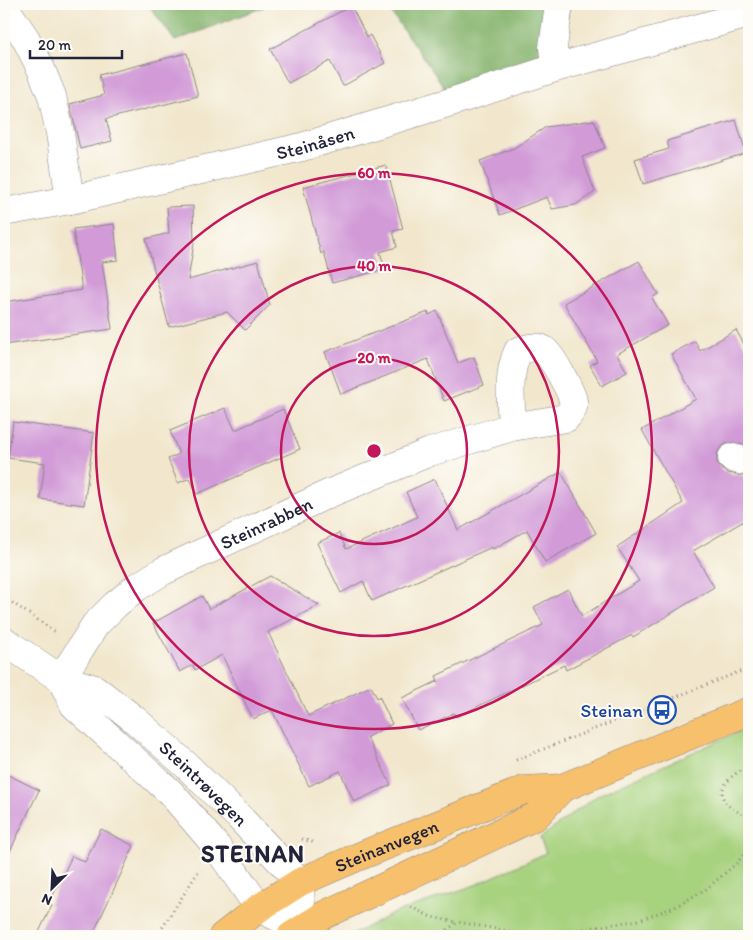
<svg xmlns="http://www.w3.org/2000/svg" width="753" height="940" font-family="Itim,sans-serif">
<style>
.green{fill:#a7d27e;stroke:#647a5c}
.forest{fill:#85b46d;stroke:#546b54}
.building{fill:#d29bd8}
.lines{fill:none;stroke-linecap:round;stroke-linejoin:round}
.minor-casing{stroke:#8a8484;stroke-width:29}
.major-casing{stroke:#8a8484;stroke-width:29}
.path{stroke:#8a8484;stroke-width:3;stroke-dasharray:1 4;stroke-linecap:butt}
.minor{stroke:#fff;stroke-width:28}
.major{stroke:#f7c06c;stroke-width:28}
.ring{fill:none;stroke:#c2185b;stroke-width:2.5}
.labels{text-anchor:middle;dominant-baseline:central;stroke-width:4;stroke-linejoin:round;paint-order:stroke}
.street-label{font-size:19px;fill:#22223b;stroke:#fdfcf7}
.transit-label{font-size:19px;fill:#164399;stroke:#fdfcf7;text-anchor:end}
.district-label{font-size:24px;font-weight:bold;letter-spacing:1px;fill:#22223b;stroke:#fdfcf7}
.centre{fill:#c2185b;stroke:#fdfcf7;stroke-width:2.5}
.ring-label{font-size:15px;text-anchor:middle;font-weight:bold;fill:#c2185b;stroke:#fdfcf7;stroke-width:4;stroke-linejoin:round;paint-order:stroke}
</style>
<rect width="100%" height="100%" fill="#fdfcf7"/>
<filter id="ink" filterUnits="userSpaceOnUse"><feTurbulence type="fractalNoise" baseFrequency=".02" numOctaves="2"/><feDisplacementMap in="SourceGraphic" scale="10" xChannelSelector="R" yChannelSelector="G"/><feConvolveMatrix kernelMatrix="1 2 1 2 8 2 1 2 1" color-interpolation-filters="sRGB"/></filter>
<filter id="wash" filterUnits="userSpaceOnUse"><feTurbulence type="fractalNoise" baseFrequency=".0096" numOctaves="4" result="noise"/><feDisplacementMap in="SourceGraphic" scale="20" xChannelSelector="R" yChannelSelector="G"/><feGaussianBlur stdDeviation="1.12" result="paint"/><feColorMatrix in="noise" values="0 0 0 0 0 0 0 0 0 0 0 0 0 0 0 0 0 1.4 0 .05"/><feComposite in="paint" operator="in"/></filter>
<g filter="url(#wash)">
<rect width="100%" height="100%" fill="#f2e7cd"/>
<!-- green -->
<polygon class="green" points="749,727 749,936 350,936 394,913 475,885 546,853 540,838 598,795"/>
<!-- forest -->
<g class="forest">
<polygon points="148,4 271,4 175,41"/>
<polygon points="385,4 570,4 555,68 454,101"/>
</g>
<g id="blocks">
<!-- building -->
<g class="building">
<polygon points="351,6 367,37 370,35 385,63 343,86 330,61 288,83 270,49"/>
<polygon points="187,53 198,96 106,119 112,141 80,149 70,104 104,95 99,75"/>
<polygon points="594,120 605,148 582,157 595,192 575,205 552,209 547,197 500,215 480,161 514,148 546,127"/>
<polygon points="736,120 746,153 643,184 635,159 669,149 667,141"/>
<polygon points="386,165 403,229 393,231 397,247 380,252 385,269 332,283 324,252 321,254 303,187"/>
<polygon points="193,206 194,243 188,280 258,261 270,305 245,330 227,312 169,327 146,239 169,233 167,207"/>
<polygon points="114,224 118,260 102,262 112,329 4,345 4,302 82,290 73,229"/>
<polygon points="639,261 658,294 652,298 668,325 617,354 627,372 602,386 590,365 597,361 564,303"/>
<polygon points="437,311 458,363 474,357 484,385 444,401 428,359 341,394 325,352 428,312 429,315"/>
<polygon points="736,330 749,353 749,446 736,443 727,443 720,448 717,454 717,462 721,469 728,473 749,477 749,518 693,551 714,587 633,637 632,635 566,670 564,665 456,717 454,713 418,730 402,698 438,681 436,676 543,625 534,607 568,589 582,616 639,581 617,547 683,503 642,430 696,399 671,354 695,341 700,351"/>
<polygon points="225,408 235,430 283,409 300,449 197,494 190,478 178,483 168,459 179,454 170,431"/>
<polygon points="13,422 94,433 84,505 40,499 45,463 8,458"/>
<polygon points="561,472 596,533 545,562 527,530 493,549 492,547 372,601 363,581 341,593 317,543 339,533 346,549 417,517 406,492 435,479 458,530"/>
<polygon points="270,576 319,605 268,632 308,716 371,686 377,698 379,696 392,724 367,737 391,785 354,802 340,771 309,786 272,710 253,719 222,655 195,670 193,665 180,672 153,623 202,596 209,609"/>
<polygon points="4,773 39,790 4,864"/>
<polygon points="101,829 134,846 92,936 37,936 52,905 49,904 72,856 85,862"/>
</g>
</g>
</g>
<g filter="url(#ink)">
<use href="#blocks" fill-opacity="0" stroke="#8a8484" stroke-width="1"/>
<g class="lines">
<defs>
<g id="minor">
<polyline points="4,6 26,39 41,69 52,96 60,133 70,200"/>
<polyline points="555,68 553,47 559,4"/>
<path id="s1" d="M4,212l66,-12 232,-53 152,-46 101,-33 194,-54"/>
<polyline points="732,458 749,462"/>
<path id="s2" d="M4,641l57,38 34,10 39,30 52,46 54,53 60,64 2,47 -43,-21 -42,-61 -46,-54 -97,-88 -13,-26"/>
<path id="s3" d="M61,679l34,-54 20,-20 22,-18 26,-16 165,-77 102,-42 82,-25 54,-9c4,-5 9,-10 7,-17 -1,-8 -22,-47 -29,-51 -7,-5 -18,-2 -26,1 -11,24 -7,50 -6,76"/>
</g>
<g id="major">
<path id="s4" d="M223,936l36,-28 41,-26 60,-26 164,-66 38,-2 187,-77"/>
<polyline points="291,936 324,915 536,816 562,788"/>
</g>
</defs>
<!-- minor casing -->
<use href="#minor" class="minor-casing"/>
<!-- major casing -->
<use href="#major" class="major-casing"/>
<!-- path -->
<g class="path">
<polyline points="4,597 57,633"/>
<polyline points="516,760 749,668"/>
<path d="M749,765c-31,17 -40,38 0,51"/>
<polyline points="302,839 315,843"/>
<polyline points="411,907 431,917 457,922"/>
<polyline points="157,936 198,872"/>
<polyline points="439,936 458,922 519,933 571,931 639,920 675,907 706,889 737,863 749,848"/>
</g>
<!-- minor -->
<use href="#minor" class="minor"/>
<!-- major -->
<use href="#major" class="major"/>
</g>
</g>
<!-- distance rings -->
<g class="ring">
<circle cx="374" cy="451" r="93"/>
<circle cx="374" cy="451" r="185"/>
<circle cx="374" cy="451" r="278"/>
</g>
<!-- icons -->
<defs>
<symbol id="bus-ring" viewBox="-11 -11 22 22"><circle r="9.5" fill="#fdfcf7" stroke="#1a4fb4" stroke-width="1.5"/><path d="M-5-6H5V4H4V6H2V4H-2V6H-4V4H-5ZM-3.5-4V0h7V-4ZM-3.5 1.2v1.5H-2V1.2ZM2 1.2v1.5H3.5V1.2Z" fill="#1a4fb4"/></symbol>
</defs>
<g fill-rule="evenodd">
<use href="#bus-ring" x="646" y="694" width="32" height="32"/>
</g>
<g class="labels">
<!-- street labels -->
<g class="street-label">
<text stroke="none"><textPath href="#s1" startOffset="319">Steinåsen</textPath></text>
<text stroke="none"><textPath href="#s3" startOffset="265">Steinrabben</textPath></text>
<text stroke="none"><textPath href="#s2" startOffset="248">Steintrøvegen</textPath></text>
<text stroke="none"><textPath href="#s4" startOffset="188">Steinanvegen</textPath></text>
</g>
<!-- transit labels -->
<g class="transit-label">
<text x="643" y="710">Steinan</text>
</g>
<!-- district labels -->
<g class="district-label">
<text x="253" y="853">STEINAN</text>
</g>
</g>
<circle cx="374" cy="451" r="8" class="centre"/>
<g class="ring-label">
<text x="374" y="178">60 m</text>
<text x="374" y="271">40 m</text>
<text x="374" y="363">20 m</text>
</g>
<!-- margin -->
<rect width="753" height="940" fill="none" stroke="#fdfcf7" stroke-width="20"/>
<!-- north arrow -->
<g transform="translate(52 888) rotate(204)" stroke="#fdfcf7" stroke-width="4" paint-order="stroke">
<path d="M0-4L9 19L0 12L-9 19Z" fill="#22223b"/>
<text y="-8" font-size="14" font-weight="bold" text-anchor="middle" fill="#22223b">N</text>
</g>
<!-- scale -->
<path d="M30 50v8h92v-8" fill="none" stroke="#22223b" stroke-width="2.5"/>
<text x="38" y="50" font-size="15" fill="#22223b" stroke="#fdfcf7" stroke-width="4" paint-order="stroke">20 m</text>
</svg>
